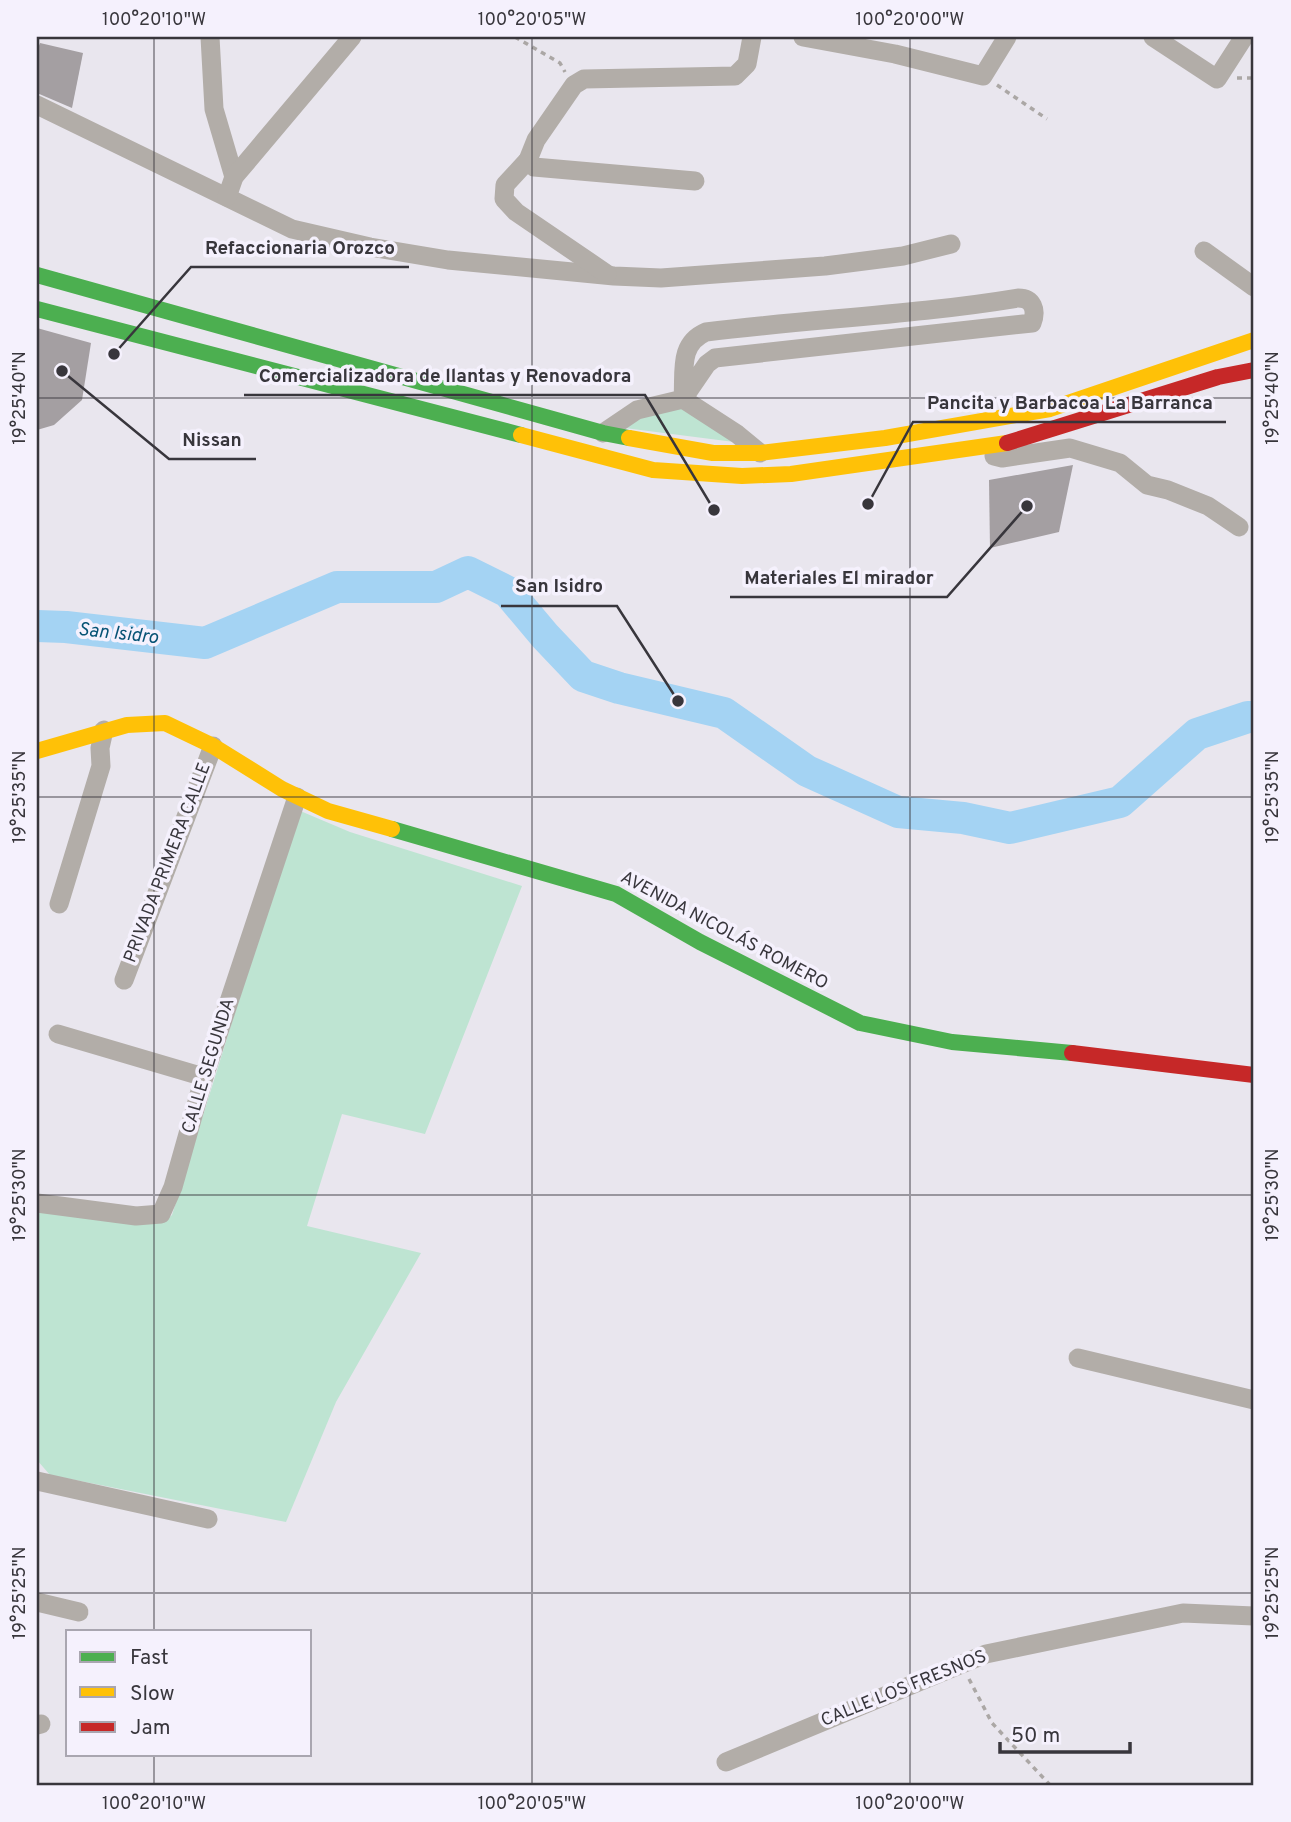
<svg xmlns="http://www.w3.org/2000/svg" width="1291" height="1822" font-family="Overpass,sans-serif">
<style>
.green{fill:#bee4d2}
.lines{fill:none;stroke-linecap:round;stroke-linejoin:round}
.river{stroke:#a4d3f3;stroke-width:32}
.building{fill:#a49fa2}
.path{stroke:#aba7a5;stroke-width:3.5;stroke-dasharray:5 5;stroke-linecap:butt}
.street{stroke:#b2ada8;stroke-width:19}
.fast{stroke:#4caf50;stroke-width:16}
.slow{stroke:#ffc107;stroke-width:16}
.jam{stroke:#c62828;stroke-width:16}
.ticks{fill:none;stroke:#38363c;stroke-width:2;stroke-opacity:0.45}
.labels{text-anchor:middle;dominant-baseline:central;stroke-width:7;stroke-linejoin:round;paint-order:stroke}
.street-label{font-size:18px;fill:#38363c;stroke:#f5f1fd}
.water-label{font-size:19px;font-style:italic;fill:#075375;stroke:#f5f1fd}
.leader{fill:none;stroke:#38363c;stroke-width:2.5}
.callout-dot{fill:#38363c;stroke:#f5f1fd;stroke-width:2.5}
.callout-label{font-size:19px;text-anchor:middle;font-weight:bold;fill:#38363c;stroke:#f5f1fd;stroke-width:7;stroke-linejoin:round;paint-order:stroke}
.neatline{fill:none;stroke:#38363c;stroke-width:2.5}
.ticks-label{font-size:18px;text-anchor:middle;fill:#38363c}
</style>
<rect width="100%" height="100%" fill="#e9e6ee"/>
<!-- green -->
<g class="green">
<polygon points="682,405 742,443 617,427 642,416"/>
<polygon points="298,810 350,832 522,886 425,1134 342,1114 307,1226 421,1253 336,1402 286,1522 50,1475 37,1460 37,1210 164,1222 172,1215"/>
</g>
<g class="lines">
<!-- river -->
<polyline class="river" points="37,626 66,627 205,643 337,587 436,587 468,572 508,592 545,636 583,676 619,688 724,713 807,771 898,812 963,818 1010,828 1120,802 1197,734 1248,717 1254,717"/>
</g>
<!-- building -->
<g class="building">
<polygon points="40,43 83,53 72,108 37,93 37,51"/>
<polygon points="37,328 91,343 82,400 54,425 37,430"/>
<polygon points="1073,465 1059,532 990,548 989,480"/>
</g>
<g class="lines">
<!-- path -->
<g class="path">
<polyline points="515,37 560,63 565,72"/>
<polyline points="1237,78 1254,78"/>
<polyline points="997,85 1047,119"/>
<polyline points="969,1679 992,1723 1050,1785"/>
</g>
<!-- street -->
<g class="street">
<polyline points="210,37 214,109 234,177"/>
<polyline points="803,37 895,54 983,76 1007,37"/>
<polyline points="1153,37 1217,79 1244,37"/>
<polyline points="37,105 292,229 370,247 448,260 614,276 661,278 825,266 903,256 951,244"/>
<polyline points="528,160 534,167 695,181"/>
<polyline points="227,197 234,177 352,37"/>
<polyline points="1204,251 1254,287"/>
<polyline points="607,274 516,212 504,199 505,185 528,160 536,140 574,85 584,79 735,76 747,64 752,37"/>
<polyline points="683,399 737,434 760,453"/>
<path d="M603,433l34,-23 46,-11 24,-35 8,-6 317,-35c5,-13 1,-25 -14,-25 -103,17 -208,21 -312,34 -28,12 -21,40 -23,67"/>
<polyline points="994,456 1002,458 1070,448 1120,463 1147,485 1168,490 1208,506 1239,527"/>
<polyline points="59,904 101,766 100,748 104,730"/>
<polyline points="124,980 213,746"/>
<polyline points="58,1034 204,1077"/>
<polyline points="37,1203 136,1216 161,1214 173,1187 204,1077 297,797"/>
<polyline points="1078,1358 1254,1400"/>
<polyline points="37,1481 208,1519"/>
<polyline points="37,1602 79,1612"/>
<polyline points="37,1725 41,1724"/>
<polyline points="726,1762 986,1654 1183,1613 1254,1616"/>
</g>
<!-- fast -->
<g class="fast">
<polyline points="37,275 603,433 629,438"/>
<polyline points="37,309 521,435"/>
<polyline points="392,829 616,894 700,942 860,1023 952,1042 1072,1053"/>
</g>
<!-- slow -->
<g class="slow">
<polyline points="521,435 653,470 742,476 791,474 1007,443"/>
<polyline points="629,438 713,453 760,453 885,438 1050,409 1254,340"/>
<polyline points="37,751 127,725 165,723 213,746 282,789 328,811 392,829"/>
</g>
<!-- jam -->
<g class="jam">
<polyline points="1007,443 1218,377 1254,370"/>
<polyline points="1072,1053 1254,1075"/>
</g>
</g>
<!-- ticks -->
<path class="ticks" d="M154,37v1594M532,37v1748M910,37v1748M37,398h1217M37,797h1217M37,1195h1217M37,1593h1217M154,1754v31"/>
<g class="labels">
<!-- street labels -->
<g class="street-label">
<text transform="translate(168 863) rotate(-69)">PRIVADA PRIMERA CALLE</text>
<text transform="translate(724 931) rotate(28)">AVENIDA NICOLÁS ROMERO</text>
<text transform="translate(209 1066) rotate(-73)">CALLE SEGUNDA</text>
<text transform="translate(904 1689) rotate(-22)">CALLE LOS FRESNOS</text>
</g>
<!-- water labels -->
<g class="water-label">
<text transform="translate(118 634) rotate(6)">San Isidro</text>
</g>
</g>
<!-- callouts -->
<path class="leader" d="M114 354L191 267H409M714 510L645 395H244M868 504L913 422H1226M62 371L169 459H256M1027 506L947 597H730M678 701L617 606H501"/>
<g class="callout-dot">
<circle cx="114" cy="354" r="7"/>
<circle cx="714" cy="510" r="7"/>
<circle cx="868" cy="504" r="7"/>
<circle cx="62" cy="371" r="7"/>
<circle cx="1027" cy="506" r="7"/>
<circle cx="678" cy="701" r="7"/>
</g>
<g class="callout-label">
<text x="300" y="254">Refaccionaria Orozco</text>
<text x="445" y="382">Comercializadora de llantas y Renovadora</text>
<text x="1070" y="409">Pancita y Barbacoa La Barranca</text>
<text x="212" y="446">Nissan</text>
<text x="839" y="584">Materiales El mirador</text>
<text x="559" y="592">San Isidro</text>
</g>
<!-- border -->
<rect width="1291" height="1822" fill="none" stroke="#f5f1fd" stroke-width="77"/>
<!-- legend -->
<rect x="66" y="1630" width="245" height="126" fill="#f5f1fd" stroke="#a9a6b0" stroke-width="2"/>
<rect x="80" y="1652" width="35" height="10" fill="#4caf50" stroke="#a9a6b0" stroke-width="2"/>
<text x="130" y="1664" font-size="21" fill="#38363c">Fast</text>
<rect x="80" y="1687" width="35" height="10" fill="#ffc107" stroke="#a9a6b0" stroke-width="2"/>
<text x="130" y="1700" font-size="21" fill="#38363c">Slow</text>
<rect x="80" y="1722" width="35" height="10" fill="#c62828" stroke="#a9a6b0" stroke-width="2"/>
<text x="130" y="1734" font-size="21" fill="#38363c">Jam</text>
<!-- scale -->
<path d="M1000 1742v10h130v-10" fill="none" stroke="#38363c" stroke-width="3.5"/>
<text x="1011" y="1742" font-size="21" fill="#38363c" stroke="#f5f1fd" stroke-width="5" paint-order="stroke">50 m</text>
<rect x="38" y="38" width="1214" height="1746" class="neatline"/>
<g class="ticks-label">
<text x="154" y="25">100°20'10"W</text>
<text x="532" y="25">100°20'05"W</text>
<text x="910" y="25">100°20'00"W</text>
<text transform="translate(19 398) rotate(-90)" y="6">19°25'40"N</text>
<text transform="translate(1272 398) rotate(-90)" y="6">19°25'40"N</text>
<text transform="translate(19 797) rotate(-90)" y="6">19°25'35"N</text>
<text transform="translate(1272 797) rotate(-90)" y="6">19°25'35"N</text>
<text transform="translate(19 1195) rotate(-90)" y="6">19°25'30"N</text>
<text transform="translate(1272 1195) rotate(-90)" y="6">19°25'30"N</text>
<text transform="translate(19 1593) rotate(-90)" y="6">19°25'25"N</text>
<text transform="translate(1272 1593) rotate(-90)" y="6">19°25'25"N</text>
<text x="154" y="1809">100°20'10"W</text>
<text x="532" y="1809">100°20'05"W</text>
<text x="910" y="1809">100°20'00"W</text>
</g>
</svg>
